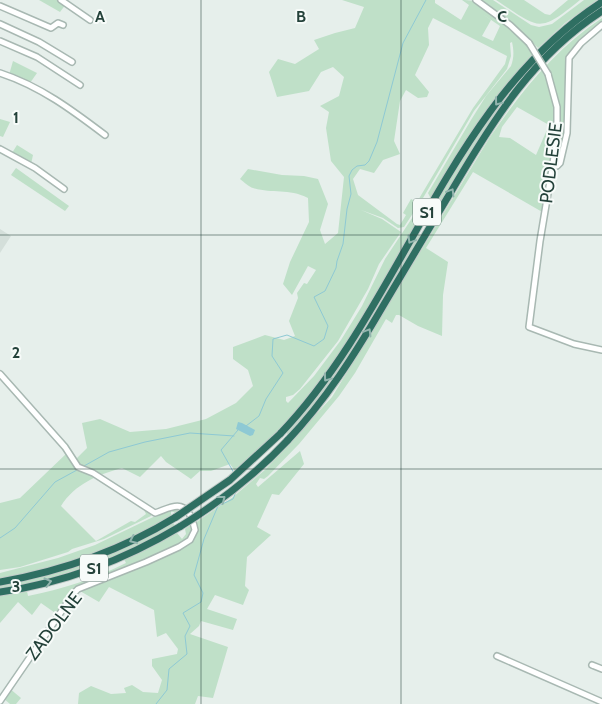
<svg xmlns="http://www.w3.org/2000/svg" width="602" height="704" font-family="Cabin,sans-serif">
<style>
.built{fill:#d4dfda}
.green{fill:#bfe0c8;fill-rule:evenodd}
.water{fill:#8ec9d4}
.lines{fill:none;stroke-linecap:round;stroke-linejoin:round}
.stream{stroke:#8ec9d4;stroke-width:1}
.minor-casing{stroke:#a8b8b2;stroke-width:8}
.highway-casing{stroke:#c2cac8;stroke-width:9}
.minor{stroke:#fff;stroke-width:5}
.highway{stroke:#2f6f62;stroke-width:7}
.minor-bridge-casing{stroke:#a8b8b2;stroke-width:8;stroke-linecap:butt}
.highway-bridge-casing{stroke:#c2cac8;stroke-width:9;stroke-linecap:butt}
.minor-bridge{stroke:#fff;stroke-width:5}
.highway-bridge{stroke:#2f6f62;stroke-width:7}
.oneway{stroke:#93b5ae}
.grid{fill:none;stroke:#24423a;stroke-width:1;stroke-opacity:0.55}
.labels{text-anchor:middle;dominant-baseline:central;stroke-width:4;stroke-linejoin:round;paint-order:stroke}
.shield{fill:#f7fbf9;stroke:#637a73;stroke-width:1}
.shield-label{font-size:16px;font-weight:bold;fill:#24423a}
.street-label{font-size:18px;fill:#24423a;stroke:#f7fbf9}
.grid-label{font-size:16px;text-anchor:middle;font-weight:bold;fill:#24423a;stroke:#f7fbf9;stroke-width:4;stroke-linejoin:round;paint-order:stroke}
</style>
<rect width="100%" height="100%" fill="#e6efeb"/>
<!-- built -->
<polygon class="built" points="0,229 11,236 0,253"/>
<!-- green -->
<g class="green">
<polygon points="39,0 59,0 66,4 60,12"/>
<path d="M342,0h93v3l26,17 8,-15 -7,-5c3,0 8,0 11,1 21,11 47,34 60,53l-29,33 -26,36 -46,74h-2l-2,-4 43,-73 15,-24 25,-30c3,-8 3,-15 1,-24l-2,1 1,13 -4,13 -33,42 -51,87 -19,29 -6,1 -15,-10 -22,-8 21,9 19,13 -22,32 -11,25 -30,52 -38,48 -7,6 -7,2v4l2,2 26,-27 27,-36 21,-34 23,-47 39,-59 3,-1 3,3c-56,95 -107,199 -195,269l-5,-7 -19,7h-11l-9,8 -25,-17 -5,-6 -21,21 -18,-9c-25,7 -47,16 -61,38l35,35 35,-20 4,1 11,-8 -2,-4 -21,-14 29,17 -1,3 -47,23 -32,10 -4,3 -48,15 -20,3v-67l20,-5 47,-45 8,7 12,-12 -5,-25 18,-4 30,13 36,-3 40,-10 30,-16 17,-17 -5,-16 -15,-11v-12l32,-12 19,5 11,-4 -6,-15 9,-23 -1,-5 7,-10 3,1 9,-14 -8,-4 -16,29 -9,-11 7,-22 19,-40 -1,-24c-20,-10 -36,-4 -55,-10 -4,-1 -9,-6 -13,-9l8,-10 34,6 22,1 14,3 10,25 -8,26 5,14 13,-11 6,-56 -13,-16 -5,-33 3,-16 -9,-6 19,-10 5,-19 -11,-10 -12,5 -12,19 -32,6 -8,-25 9,-13 17,5 24,-15 -5,-9 21,-7 20,-5 9,-21zM481,13l19,13 -7,15 -11,-5 9,-16zM433,18l74,38 -2,8 -32,44 -56,94 -6,-3 -8,14 3,2 -6,10 -3,-1 -39,-29 -5,-16 7,-10 14,4 9,-13 17,-6 -6,-13 6,-40 6,-11 12,8 9,-1 2,-5 -14,-17 14,-30 -1,-17z"/>
<polygon points="481,0 493,0 531,25 539,27 552,24 584,0 597,0 565,23 538,48 516,26"/>
<path d="M496,0h28l21,14 5,1 18,-15h12c-42,34 -40,29 -84,0z"/>
<path d="M602,5v3c-27,21 -55,41 -77,68 -33,37 -56,82 -82,124l-4,-2 22,-38 40,-60 49,-54z"/>
<path d="M602,18v7l-33,33v51l-9,54 -8,3 -8,47 -71,-41 -47,76 22,14 -5,33 -1,41 -24,-10 -19,-11h-3l-4,8 -6,-4 -31,54 -16,23 -40,48 -31,32 -4,3 -4,-1 -4,6 2,3 42,-36 4,13 -25,31 -7,-1 -15,33 14,8 -24,22 -2,29 4,4 -6,15 -28,-10 -8,14 30,10 -4,11 -32,-9 -2,5 -9,8 38,13 -15,51 -15,-2 -3,8h-117l1,-11 12,-7 20,8 15,-1 -2,-5 8,-3 11,7 15,1 4,-13 -10,-14v-7l25,-5 1,-5 -12,-16 -9,4 -3,-27 -45,-23 -10,15 -19,-11 109,-48 6,-20 38,-26 33,-28 66,-72 158,-260c31,-45 65,-88 112,-119zM517,107l32,18 -13,30 -26,-17 -11,-1 3,-10z"/>
<polygon points="13,61 37,73 30,83 9,75"/>
<polygon points="0,119 10,122 3,137 0,136"/>
<polygon points="17,145 33,155 31,164 12,153"/>
<polygon points="16,168 69,206 65,211 11,175"/>
<polygon points="418,234 422,236 339,374 291,434 290,433 287,434 287,430 322,388"/>
<path d="M174,507l9,1 -7,5 -5,-2v5c-53,31 -110,53 -171,62v-5l58,-15 37,-13z"/>
<path d="M171,523l3,1v4c-56,30 -112,49 -174,62v-6l40,-8z"/>
<path d="M192,524c2,12 -7,17 -16,23l-101,43 -17,25 -17,-12 -9,12 -14,-13 -18,21v-27l27,-5 1,5c34,-7 66,-17 98,-33l-2,-4 53,-26 5,6 4,-5 -1,-5z"/>
<polygon points="9,688 21,698 16,704 10,704 3,698"/>
</g>
<!-- water -->
<polygon class="water" points="238,422 242,423 255,430 253,435 250,436 236,429"/>
<g class="lines">
<!-- stream -->
<g class="stream">
<polyline points="246,426 259,416 266,399 283,373 272,356 273,339 287,335 314,346 324,339 328,326 314,297 325,291 336,268 337,261 343,244 347,209 351,194 349,176 352,170 357,166 365,165 369,161 377,142 403,43 426,0"/>
<polyline points="84,466 109,452 145,442 190,433 234,436"/>
<polyline points="234,473 221,450 238,430"/>
<polyline points="0,538 15,528 55,482 77,470"/>
<polyline points="156,704 167,690 169,669 187,654 185,636 190,626 183,613 201,602 203,593 194,575 204,539 218,506 233,499 236,492"/>
</g>
<defs>
<g id="minor">
<polyline points="61,0 90,20"/>
<polyline points="476,0 510,25 529,43"/>
<polyline points="0,6 51,28 58,23 63,25"/>
<polyline points="0,24 39,42 72,62"/>
<polyline points="0,41 37,57 80,85"/>
<path d="M0,73c40,13 72,37 105,62"/>
<polyline points="548,74 557,107 557,139 540,241 529,327 574,344 602,350"/>
<polyline points="0,149 35,168 64,189"/>
<polyline points="552,166 557,166 560,163 567,133 569,58 581,43 602,25"/>
<path d="M0,374l65,73 13,20 15,6 62,40c13,-4 26,-14 35,2 2,5 4,9 5,15l-5,10 -11,7 -33,15 -68,27 -4,4 -74,108"/>
<polyline points="497,656 602,702"/>
<polyline points="592,665 602,669"/>
</g>
<g id="highway">
<path d="M280,434c124,-129 167,-332 322,-432"/>
<path d="M287,441c39,-41 68,-87 96,-135 24,-40 48,-81 72,-121 40,-68 79,-130 147,-174"/>
<path d="M0,582c63,-11 122,-32 176,-65"/>
<path d="M0,592c64,-9 126,-33 181,-66"/>
</g>
</defs>
<!-- minor casing -->
<use href="#minor" class="minor-casing"/>
<!-- highway casing -->
<use href="#highway" class="highway-casing"/>
<!-- minor -->
<use href="#minor" class="minor"/>
<!-- highway -->
<use href="#highway" class="highway"/>
<defs>
<polyline id="minor-bridge" points="529,43 548,74"/>
<g id="highway-bridge">
<polyline points="176,517 230,480 280,434"/>
<path d="M181,526c39,-24 75,-52 106,-85"/>
</g>
</defs>
<!-- minor-bridge casing -->
<use href="#minor-bridge" class="minor-bridge-casing"/>
<!-- highway-bridge casing -->
<use href="#highway-bridge" class="highway-bridge-casing"/>
<!-- minor-bridge -->
<use href="#minor-bridge" class="minor-bridge"/>
<!-- highway-bridge -->
<use href="#highway-bridge" class="highway-bridge"/>
</g>
<!-- one-way arrows -->
<defs><path id="oneway-chevron" d="M-2-3.5L2.5 0L-2 3.5" fill="none" stroke-width="1.6" stroke-linecap="round" stroke-linejoin="round" transform="scale(1.25)"/></defs>
<g class="oneway">
<use href="#oneway-chevron" transform="translate(498 102) rotate(127)"/>
<use href="#oneway-chevron" transform="translate(451 192) rotate(-59)"/>
<use href="#oneway-chevron" transform="translate(411 240) rotate(121)"/>
<use href="#oneway-chevron" transform="translate(368 332) rotate(-59)"/>
<use href="#oneway-chevron" transform="translate(327 378) rotate(126)"/>
<use href="#oneway-chevron" transform="translate(222 499) rotate(-37)"/>
<use href="#oneway-chevron" transform="translate(133 540) rotate(155)"/>
<use href="#oneway-chevron" transform="translate(48 582) rotate(-14)"/>
</g>
<!-- grid -->
<path class="grid" d="M201,0v704M401,0v704M0,235h602M0,469h602"/>
<g class="labels">
<!-- shield labels -->
<g class="shield">
<rect x="413" y="198.5" width="28" height="27" rx="4"/>
<rect x="80" y="554.5" width="28" height="27" rx="4"/>
</g>
<g class="shield-label">
<text x="427" y="212">S1</text>
<text x="94" y="568">S1</text>
</g>
<!-- street labels -->
<g class="street-label">
<text transform="translate(551 163) rotate(-83)">PODLESIE</text>
<text transform="translate(54 626) rotate(-53)">ZADOLNE</text>
</g>
</g>
<g class="grid-label">
<text x="100" y="22">A</text>
<text x="301" y="22">B</text>
<text x="502" y="22">C</text>
<text x="16" y="123">1</text>
<text x="16" y="358">2</text>
<text x="16" y="592">3</text>
</g>
</svg>
